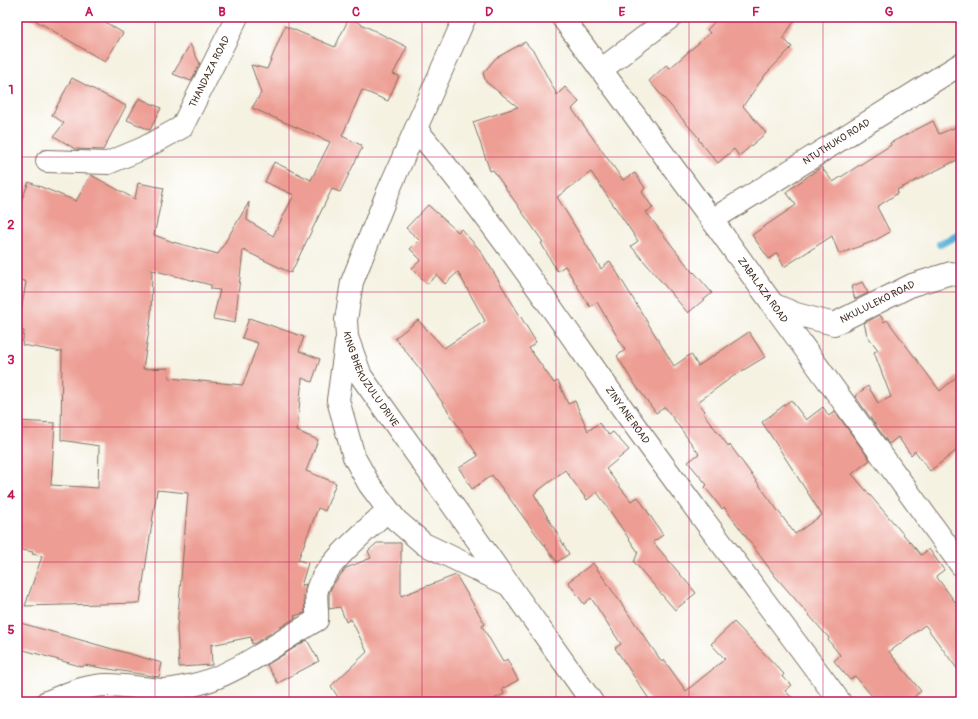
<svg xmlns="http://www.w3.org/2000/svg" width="978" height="719" font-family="Pangolin,sans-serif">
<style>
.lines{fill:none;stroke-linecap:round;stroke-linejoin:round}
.stream{stroke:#5cb2d8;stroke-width:8}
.building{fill:#ed9d93}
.minor-casing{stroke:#7c7063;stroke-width:24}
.minor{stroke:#fff;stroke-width:22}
.grid{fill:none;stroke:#c2185b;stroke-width:1;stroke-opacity:0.55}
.labels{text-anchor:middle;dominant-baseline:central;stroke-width:3;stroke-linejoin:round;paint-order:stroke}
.street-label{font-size:10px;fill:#3b2a1e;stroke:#fff}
.neatline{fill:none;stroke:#c2185b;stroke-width:1.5}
.grid-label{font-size:13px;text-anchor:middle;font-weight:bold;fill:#c2185b}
</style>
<rect width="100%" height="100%" fill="#fff"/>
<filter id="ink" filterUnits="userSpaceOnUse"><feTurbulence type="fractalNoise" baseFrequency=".025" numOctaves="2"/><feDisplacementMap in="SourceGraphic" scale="8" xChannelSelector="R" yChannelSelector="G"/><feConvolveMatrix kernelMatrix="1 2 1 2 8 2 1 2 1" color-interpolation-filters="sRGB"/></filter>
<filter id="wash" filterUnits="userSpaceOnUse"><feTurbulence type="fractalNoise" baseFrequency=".012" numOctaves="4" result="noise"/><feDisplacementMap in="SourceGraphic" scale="16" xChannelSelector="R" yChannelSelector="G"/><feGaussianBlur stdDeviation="0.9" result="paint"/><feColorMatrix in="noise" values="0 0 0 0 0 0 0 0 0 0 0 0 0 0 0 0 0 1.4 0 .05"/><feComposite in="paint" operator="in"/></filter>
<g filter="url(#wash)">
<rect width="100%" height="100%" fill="#f5f2e2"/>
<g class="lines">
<!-- stream -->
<polyline class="stream" points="940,244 961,234"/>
</g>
<g id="blocks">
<!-- building -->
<g class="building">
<polygon points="30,17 97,17 123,33 105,62"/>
<polygon points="719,17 797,17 783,38 792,47 765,75 743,106 766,133 739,156 734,149 718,163 698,139 699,138 649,81 666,65 670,68 710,33 707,30"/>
<polygon points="349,18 407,47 393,74 399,76 388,101 362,90 342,136 363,146 340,192 332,189 291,273 243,250 235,323 213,319 220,290 211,289 211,285 152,270 151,317 143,369 168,368 169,378 243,385 258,343 242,338 249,318 304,337 299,351 320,359 312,382 302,378 297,431 318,440 306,471 336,483 325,511 318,508 298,560 308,563 301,586 306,584 304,596 305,613 294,616 295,618 255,643 252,644 251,637 211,645 212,665 179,667 177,628 188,493 157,490 140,603 25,606 42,556 32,554 33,552 17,549 17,421 55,423 51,485 98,488 99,446 61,440 62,352 22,345 24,331 18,330 26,282 17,278 17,211 29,182 76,201 91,175 135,199 138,183 164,188 154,235 173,242 218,254 249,202 247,220 273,236 294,195 265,182 274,162 311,180 330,142 252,108 261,93 251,65 267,69 285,26 335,47"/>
<polygon points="525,42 534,52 557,95 565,87 579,102 572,109 623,180 635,173 645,188 642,192 653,208 646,212 693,273 694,272 712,293 688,313 631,246 638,241 591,172 557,197 601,269 610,261 674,366 691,354 698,366 749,332 765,357 732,377 698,402 705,411 703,413 729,447 730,445 795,534 822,515 762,422 791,400 806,420 823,407 829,416 835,411 870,460 852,474 921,555 929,549 944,570 936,576 961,610 961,674 925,625 889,652 921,691 908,702 877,702 855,676 850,680 834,661 840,655 828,640 829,638 775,576 724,507 722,509 705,487 707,485 688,462 699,454 665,407 656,413 631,379 617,356 625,350 597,302 590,307 565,266 557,271 541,243 543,242 493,170 490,171 473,122 518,107 486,82 483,73 496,58"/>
<polygon points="190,44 200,64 191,81 173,74"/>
<polygon points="72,78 126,106 103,150 75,149 54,136 64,123 52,115"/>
<polygon points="139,98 161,108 150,130 127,120"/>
<polygon points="933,121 939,134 961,125 961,158 897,190 898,193 877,207 890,232 874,241 839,254 832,236 784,267 777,253 769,259 752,235 796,205 786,192 821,167 833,182 891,145 890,143"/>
<polygon points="428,205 458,232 461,229 480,250 536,342 529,348 554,383 558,381 568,404 575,401 588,431 599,423 609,435 613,432 629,450 606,469 631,501 638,497 663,535 653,542 696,593 675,610 634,562 638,552 597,492 587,500 565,470 534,494 569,554 557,562 492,475 472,489 459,468 478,456 420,369 395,338 418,320 444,348 485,321 458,272 445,284 437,275 427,284 412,268 421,260 410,249 419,240 406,228"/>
<polygon points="862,282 868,293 855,299 851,287"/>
<polygon points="880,315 884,322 887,320 940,391 961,373 961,447 930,471 915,451 911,455 898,437 889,444 855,396 868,386 878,403 891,397 874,352 878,350 867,335 864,323"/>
<polygon points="377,543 401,543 401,596 456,575 485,624 482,626 503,662 507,659 518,680 502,689 504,694 488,702 341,702 331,686 367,652 351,619 346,622 340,607 329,609 329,594 332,586 346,568 371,558 368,551"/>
<polygon points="593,563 662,662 664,660 686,691 725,659 711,644 734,622 784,674 782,677 792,685 785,691 797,702 651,702 615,648 621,644 591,598 584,604 568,582"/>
<polygon points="17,622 162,663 159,677 84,665 83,667 17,648"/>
<polygon points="307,640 319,661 278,683 267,665"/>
</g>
</g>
</g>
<g filter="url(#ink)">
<use href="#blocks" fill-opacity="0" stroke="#7c7063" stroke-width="1"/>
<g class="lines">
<defs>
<g id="minor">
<path id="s1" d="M465,17l-78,177 -35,88 -6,38 1,17 14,39 231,326"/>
<path id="s2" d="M562,17l150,203 249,345"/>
<polyline points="602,69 671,17"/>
<path id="s3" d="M416,129c74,88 138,183 204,276 71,100 147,198 220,297"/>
<path id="s4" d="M47,161l61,2 36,-15 38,-21 55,-110"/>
<path id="s5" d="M712,220l249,-156"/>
<path id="s6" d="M772,304l24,10 38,10 78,-39 39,-12 10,3"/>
<polyline points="346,342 338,400 354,457 369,484 396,520 424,544 507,584"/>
<path d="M47,702c20,-8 39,-17 61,-17 18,0 37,4 55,5 10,0 21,-3 30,-5 40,-8 88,-45 124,-65 1,-8 -2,-23 0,-30 6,-24 52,-62 71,-80"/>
</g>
</defs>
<!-- minor casing -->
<use href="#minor" class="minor-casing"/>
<!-- minor -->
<use href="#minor" class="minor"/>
</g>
</g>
<!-- grid -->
<path class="grid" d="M155,17v685M289,17v685M422,17v685M556,17v685M689,17v685M823,17v685M17,157h944M17,292h944M17,427h944M17,562h944"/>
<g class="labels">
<!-- street labels -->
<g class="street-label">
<text stroke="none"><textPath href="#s4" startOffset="205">THANDAZA ROAD</textPath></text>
<text stroke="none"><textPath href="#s5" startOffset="147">NTUTHUKO ROAD</textPath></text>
<text stroke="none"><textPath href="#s2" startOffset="339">ZABALAZA ROAD</textPath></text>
<text stroke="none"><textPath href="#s6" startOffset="114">NKULULEKO ROAD</textPath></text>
<text stroke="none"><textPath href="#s1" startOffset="392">KING BHEKUZULU DRIVE</textPath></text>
<text stroke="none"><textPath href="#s3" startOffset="356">ZINYANE ROAD</textPath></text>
</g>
</g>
<!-- margin -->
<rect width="978" height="719" fill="none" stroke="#fff" stroke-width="44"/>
<rect x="22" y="22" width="934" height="675" class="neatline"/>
<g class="grid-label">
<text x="89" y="16">A</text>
<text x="222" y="16">B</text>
<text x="356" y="16">C</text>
<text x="489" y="16">D</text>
<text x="622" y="16">E</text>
<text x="756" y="16">F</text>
<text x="889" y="16">G</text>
<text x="11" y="94">1</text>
<text x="11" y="229">2</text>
<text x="11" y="364">3</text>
<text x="11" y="499">4</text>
<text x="11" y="634">5</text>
</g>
</svg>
